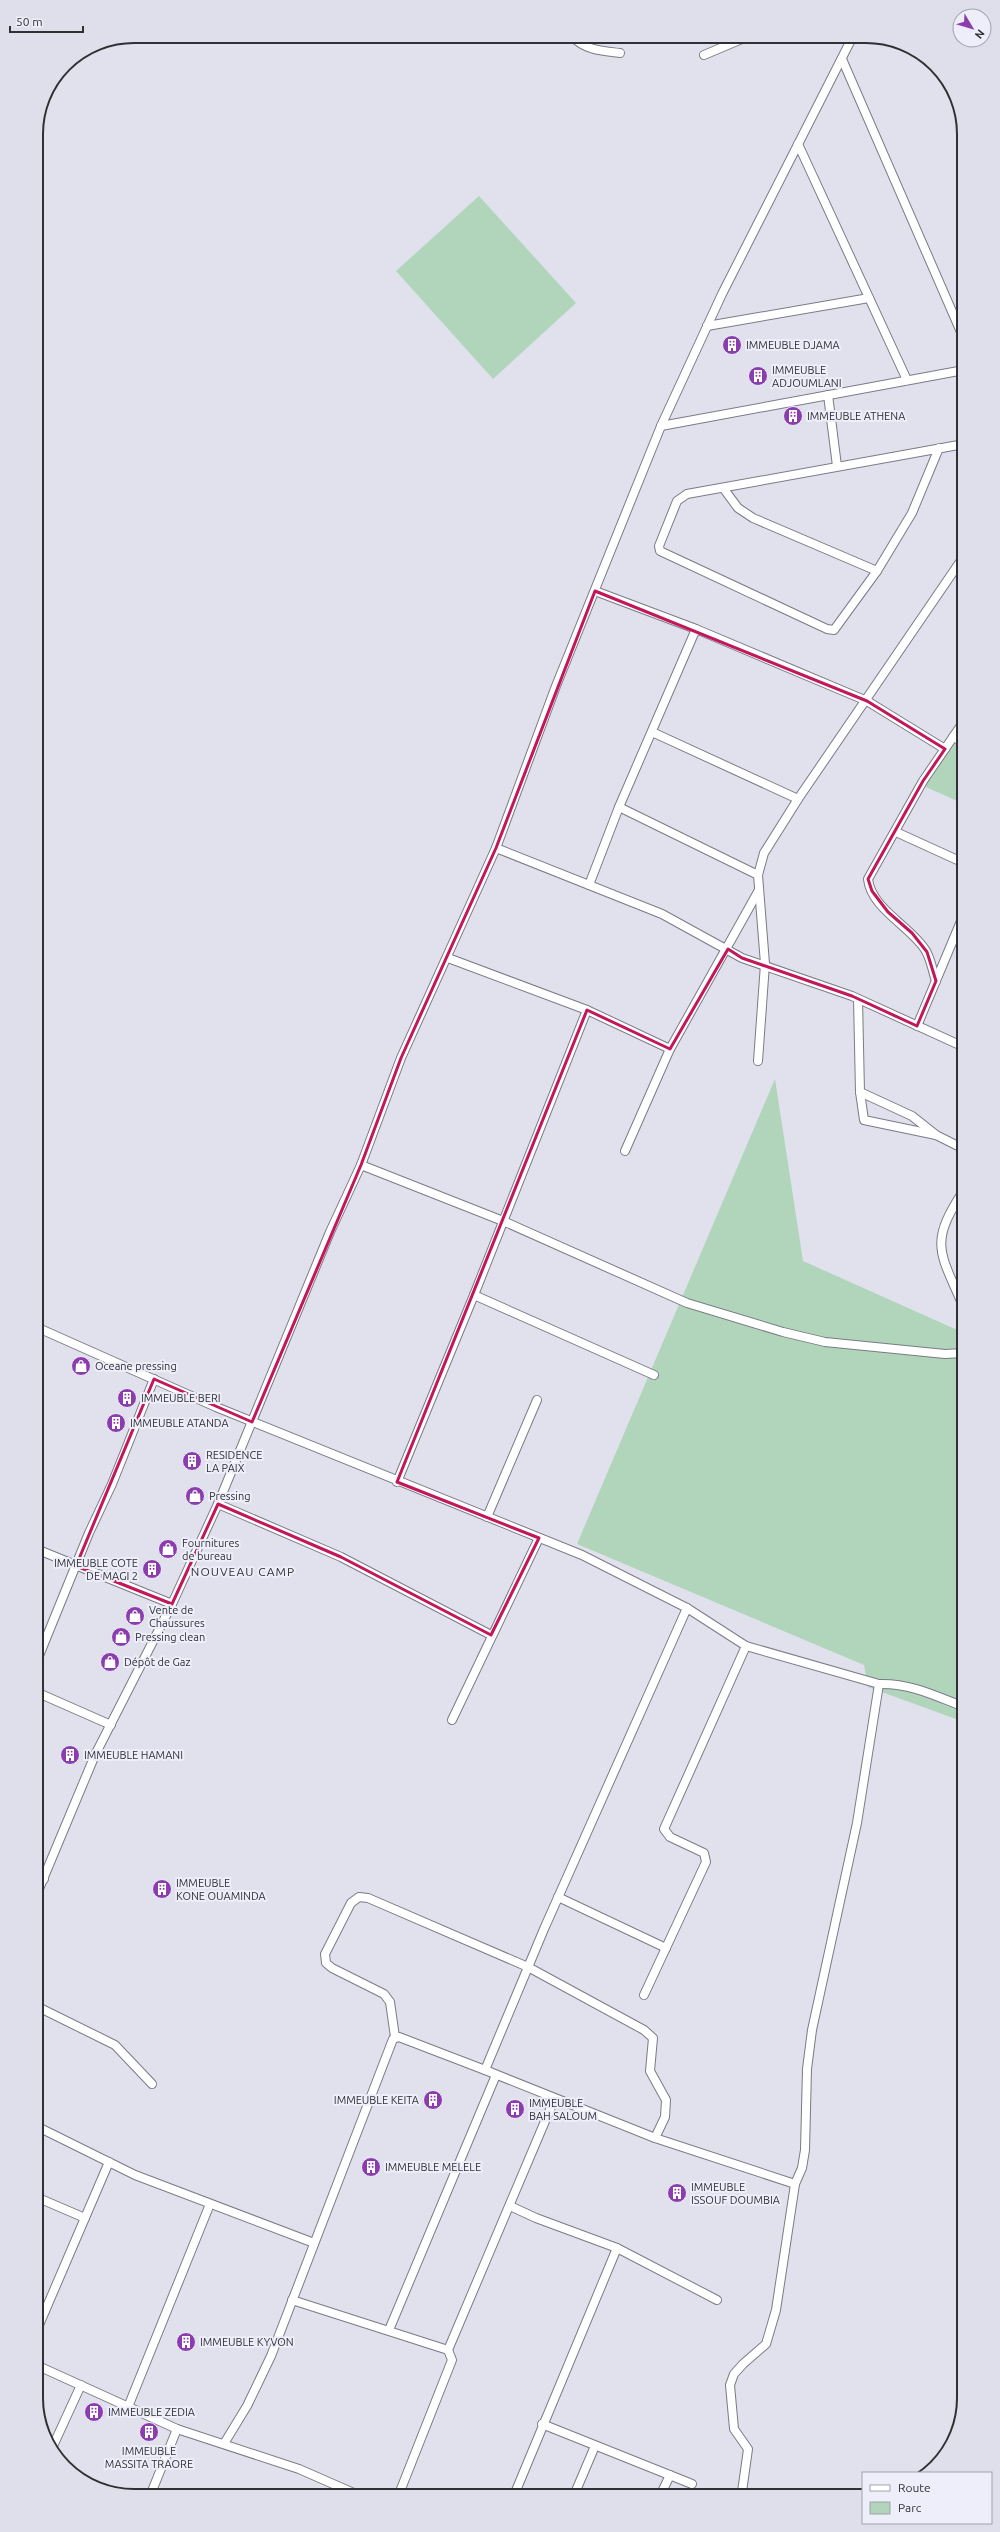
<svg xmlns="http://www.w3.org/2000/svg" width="1000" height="2532" font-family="Ubuntu,sans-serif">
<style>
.green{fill:#b0d5ba}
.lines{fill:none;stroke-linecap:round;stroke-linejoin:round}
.minor-casing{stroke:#7a7b86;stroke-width:10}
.minor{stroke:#fff;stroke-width:8}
.marked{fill:none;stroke:#c2185b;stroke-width:3;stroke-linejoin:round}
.labels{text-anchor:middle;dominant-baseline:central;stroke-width:4;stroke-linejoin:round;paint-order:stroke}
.poi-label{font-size:11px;fill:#2f3034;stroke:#edeefa;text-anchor:start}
.neighbourhood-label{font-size:12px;letter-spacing:1px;fill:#2f3034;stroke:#edeefa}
.rim{fill:none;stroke:#2f3034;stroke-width:2}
</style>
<rect width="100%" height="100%" fill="#e0e1ed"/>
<!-- green -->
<g class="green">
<polygon points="479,196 576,303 493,379 396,271"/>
<polygon points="964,712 964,804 917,783"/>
<polygon points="775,1079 803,1261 964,1333 964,1722 868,1687 864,1665 577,1544"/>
</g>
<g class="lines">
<defs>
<g id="minor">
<path d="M572,36c12,14 30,15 48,17"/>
<polyline points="704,55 749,36"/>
<polyline points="842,59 964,339"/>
<polyline points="798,144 907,380"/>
<polyline points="707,326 869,298"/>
<polyline points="828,395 837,466"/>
<polyline points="661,426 964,370"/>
<polyline points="939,448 912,513 877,571 834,630 827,629 660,551 659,546 677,501 687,494 964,444"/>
<polyline points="724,489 738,508 753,518 877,571"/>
<polyline points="595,591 696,629 867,701 945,749"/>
<polyline points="652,732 798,799"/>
<polyline points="953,737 964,742"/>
<polyline points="619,807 758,875"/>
<polyline points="896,832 964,863"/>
<polyline points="496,848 662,914 742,958 852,996 964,1047"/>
<polyline points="589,885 619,807 696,629"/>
<polyline points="448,958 587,1010 670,1049"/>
<path d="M936,981c-3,-9 -5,-21 -10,-30 -14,-24 -55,-42 -58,-72l55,-98 41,-60"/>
<polyline points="858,999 860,1092 864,1120 936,1135 964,1149"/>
<polyline points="917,1026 964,914"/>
<polyline points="758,1061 765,964 758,875 764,853 798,799 964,556"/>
<polyline points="860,1092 912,1116 936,1135"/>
<polyline points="625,1151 670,1049 759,890"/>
<polyline points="361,1165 503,1221 687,1303 783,1332 825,1342 945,1354 964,1353"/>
<polyline points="474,1295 654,1375"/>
<path d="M964,1308c-24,-56 -36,-64 0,-118"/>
<path d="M36,1327l180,80 366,148 105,53 59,38 133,38c31,-1 57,12 85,23"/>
<polyline points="397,1482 474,1295 587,1010"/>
<polyline points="218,1504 341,1557 491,1635"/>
<polyline points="487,1517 537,1400"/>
<polyline points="172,1604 218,1504 330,1232 361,1165 401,1058 496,848 556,686 661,426 722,294 853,36"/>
<polyline points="687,1608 544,1929 485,2070 655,2138 795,2184"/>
<polyline points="36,1663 89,1533 112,1484 154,1379"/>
<polyline points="36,1692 111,1725"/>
<polyline points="452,1720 539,1538"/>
<polyline points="36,1876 44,1879"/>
<polyline points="36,1896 95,1755 172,1604 36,1549"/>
<polyline points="558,1897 666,1948"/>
<polyline points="644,1995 706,1862 704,1853 670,1837 664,1829 746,1646"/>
<polyline points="36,2006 115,2045 152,2084"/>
<polyline points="395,2037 390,2002 384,1994 332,1968 326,1963 325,1954 351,1903 359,1897 368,1898 528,1967 644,2030 653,2038 650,2071 666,2100 665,2117 655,2138"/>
<polyline points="36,2126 135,2175 314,2243"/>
<polyline points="36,2197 85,2218"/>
<polyline points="510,2206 536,2218 617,2248 717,2300"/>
<polyline points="292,2300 448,2350 452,2360 399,2494"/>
<polyline points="36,2307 45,2311"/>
<polyline points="389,2330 496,2075"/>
<polyline points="36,2332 109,2162"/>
<polyline points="448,2350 554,2100"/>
<polyline points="36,2365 177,2429 299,2469 356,2494"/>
<polyline points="128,2407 210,2204"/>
<polyline points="542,2424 692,2484"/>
<polyline points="225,2442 247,2406 271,2356 393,2039 399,2037 485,2070"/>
<polyline points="53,2446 81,2385"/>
<polyline points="662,2492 670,2475"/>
<polyline points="742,2492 748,2449 734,2429 730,2385 734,2374 743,2364 766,2344 776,2310 795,2184 802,2168 805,2150 807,2069 812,2030 857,1823 879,1684"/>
<polyline points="515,2493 617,2248"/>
<polyline points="575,2493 595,2446"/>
<polyline points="150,2496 177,2429"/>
</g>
</defs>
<!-- minor casing -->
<use href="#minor" class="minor-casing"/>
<!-- minor -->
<use href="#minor" class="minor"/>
</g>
<!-- marked area -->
<path class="marked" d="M595,591l272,110 78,48 -22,32 -55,98 4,12 16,21 24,21 15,19 9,29 -19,45 -65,-30 -110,-38 -14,-9 -58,100 -83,-39 -190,472 142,56 -48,97 -150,-78 -123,-53 -46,100 -96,-38 78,-187 98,43 109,-257 40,-107 95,-210z"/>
<!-- icons -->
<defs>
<symbol id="building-disc" viewBox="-11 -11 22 22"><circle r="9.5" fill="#8b3dad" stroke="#edeefa"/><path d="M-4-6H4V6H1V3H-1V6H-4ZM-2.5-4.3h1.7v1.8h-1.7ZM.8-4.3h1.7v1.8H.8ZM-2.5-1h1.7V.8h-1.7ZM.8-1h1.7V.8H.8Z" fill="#fff"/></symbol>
<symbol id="shop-disc" viewBox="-11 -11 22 22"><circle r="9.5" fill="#8b3dad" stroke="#edeefa"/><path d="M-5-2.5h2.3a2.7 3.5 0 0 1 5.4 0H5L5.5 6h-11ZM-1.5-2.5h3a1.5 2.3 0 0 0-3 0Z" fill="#fff"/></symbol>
</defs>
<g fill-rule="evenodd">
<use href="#building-disc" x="721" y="334" width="22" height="22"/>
<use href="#building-disc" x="747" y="365" width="22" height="22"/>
<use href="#building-disc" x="782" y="405" width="22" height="22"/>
<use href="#shop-disc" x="70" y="1355" width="22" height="22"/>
<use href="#building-disc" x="116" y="1387" width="22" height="22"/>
<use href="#building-disc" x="105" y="1412" width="22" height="22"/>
<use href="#building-disc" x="181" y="1450" width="22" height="22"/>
<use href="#shop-disc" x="184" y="1485" width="22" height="22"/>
<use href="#shop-disc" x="157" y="1538" width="22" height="22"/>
<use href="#building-disc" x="141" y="1558" width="22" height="22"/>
<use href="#shop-disc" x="124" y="1605" width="22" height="22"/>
<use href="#shop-disc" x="110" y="1626" width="22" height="22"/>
<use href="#shop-disc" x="99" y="1651" width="22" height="22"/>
<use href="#building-disc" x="59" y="1744" width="22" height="22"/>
<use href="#building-disc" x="151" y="1878" width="22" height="22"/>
<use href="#building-disc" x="422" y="2089" width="22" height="22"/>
<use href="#building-disc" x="504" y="2098" width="22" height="22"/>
<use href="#building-disc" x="360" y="2156" width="22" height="22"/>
<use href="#building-disc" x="666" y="2182" width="22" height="22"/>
<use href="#building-disc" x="175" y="2331" width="22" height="22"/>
<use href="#building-disc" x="83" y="2401" width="22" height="22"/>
<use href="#building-disc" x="138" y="2421" width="22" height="22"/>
</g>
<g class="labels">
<!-- poi labels -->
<g class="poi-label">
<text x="746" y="345">IMMEUBLE DJAMA</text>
<text x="772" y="370">IMMEUBLE<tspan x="772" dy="13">ADJOUMLANI</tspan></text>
<text x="807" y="416">IMMEUBLE ATHENA</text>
<text x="95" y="1366">Oceane pressing</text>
<text x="141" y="1398">IMMEUBLE BERI</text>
<text x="130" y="1423">IMMEUBLE ATANDA</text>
<text x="206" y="1455">RESIDENCE<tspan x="206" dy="13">LA PAIX</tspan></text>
<text x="209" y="1496">Pressing</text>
<text x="182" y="1543">Fournitures<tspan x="182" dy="13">de bureau</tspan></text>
<text x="138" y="1563" text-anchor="end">IMMEUBLE COTE<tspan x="138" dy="13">DE MAGI 2</tspan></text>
<text x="149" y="1610">Vente de<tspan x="149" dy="13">Chaussures</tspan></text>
<text x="135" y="1637">Pressing clean</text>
<text x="124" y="1662">Dépôt de Gaz</text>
<text x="84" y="1755">IMMEUBLE HAMANI</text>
<text x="176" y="1883">IMMEUBLE<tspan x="176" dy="13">KONE OUAMINDA</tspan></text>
<text x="419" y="2100" text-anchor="end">IMMEUBLE KEITA</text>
<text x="529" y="2103">IMMEUBLE<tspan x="529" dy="13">BAH SALOUM</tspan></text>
<text x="385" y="2167">IMMEUBLE MELELE</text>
<text x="691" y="2187">IMMEUBLE<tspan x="691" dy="13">ISSOUF DOUMBIA</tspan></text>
<text x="200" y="2342">IMMEUBLE KYVON</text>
<text x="108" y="2412">IMMEUBLE ZEDIA</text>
<text x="149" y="2451" text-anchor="middle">IMMEUBLE<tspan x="149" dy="13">MASSITA TRAORE</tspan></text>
</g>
<!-- neighbourhood labels -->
<g class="neighbourhood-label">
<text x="243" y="1571">NOUVEAU CAMP</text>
</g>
</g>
<!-- crop -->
<path d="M0 0H1000V2532H0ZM134 43H866A91 91 0 0 1 957 134V2398A91 91 0 0 1 866 2489H134A91 91 0 0 1 43 2398V134A91 91 0 0 1 134 43Z" fill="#dedfea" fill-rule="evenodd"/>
<path class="rim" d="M134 43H866A91 91 0 0 1 957 134V2398A91 91 0 0 1 866 2489H134A91 91 0 0 1 43 2398V134A91 91 0 0 1 134 43Z"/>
<!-- legend -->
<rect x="862" y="2472" width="130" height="52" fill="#edeefa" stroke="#a1a2ab"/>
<rect x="870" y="2485" width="20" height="6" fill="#ffffff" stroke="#a1a2ab"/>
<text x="898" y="2492" font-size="12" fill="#2f3034">Route</text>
<rect x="870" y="2502" width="20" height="12" fill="#b0d5ba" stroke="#a1a2ab"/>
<text x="898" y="2512" font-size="12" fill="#2f3034">Parc</text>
<!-- north arrow -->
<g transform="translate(972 28) rotate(128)"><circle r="19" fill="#edeefa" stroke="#a1a2ab"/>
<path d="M0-3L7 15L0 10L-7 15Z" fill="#8b3dad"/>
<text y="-6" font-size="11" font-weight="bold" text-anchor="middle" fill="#2f3034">N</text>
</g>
<!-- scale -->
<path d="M10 26v6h73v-6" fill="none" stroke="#2f3034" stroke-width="2"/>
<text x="16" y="26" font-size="12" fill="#2f3034" stroke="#edeefa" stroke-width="3" paint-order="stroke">50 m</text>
</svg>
